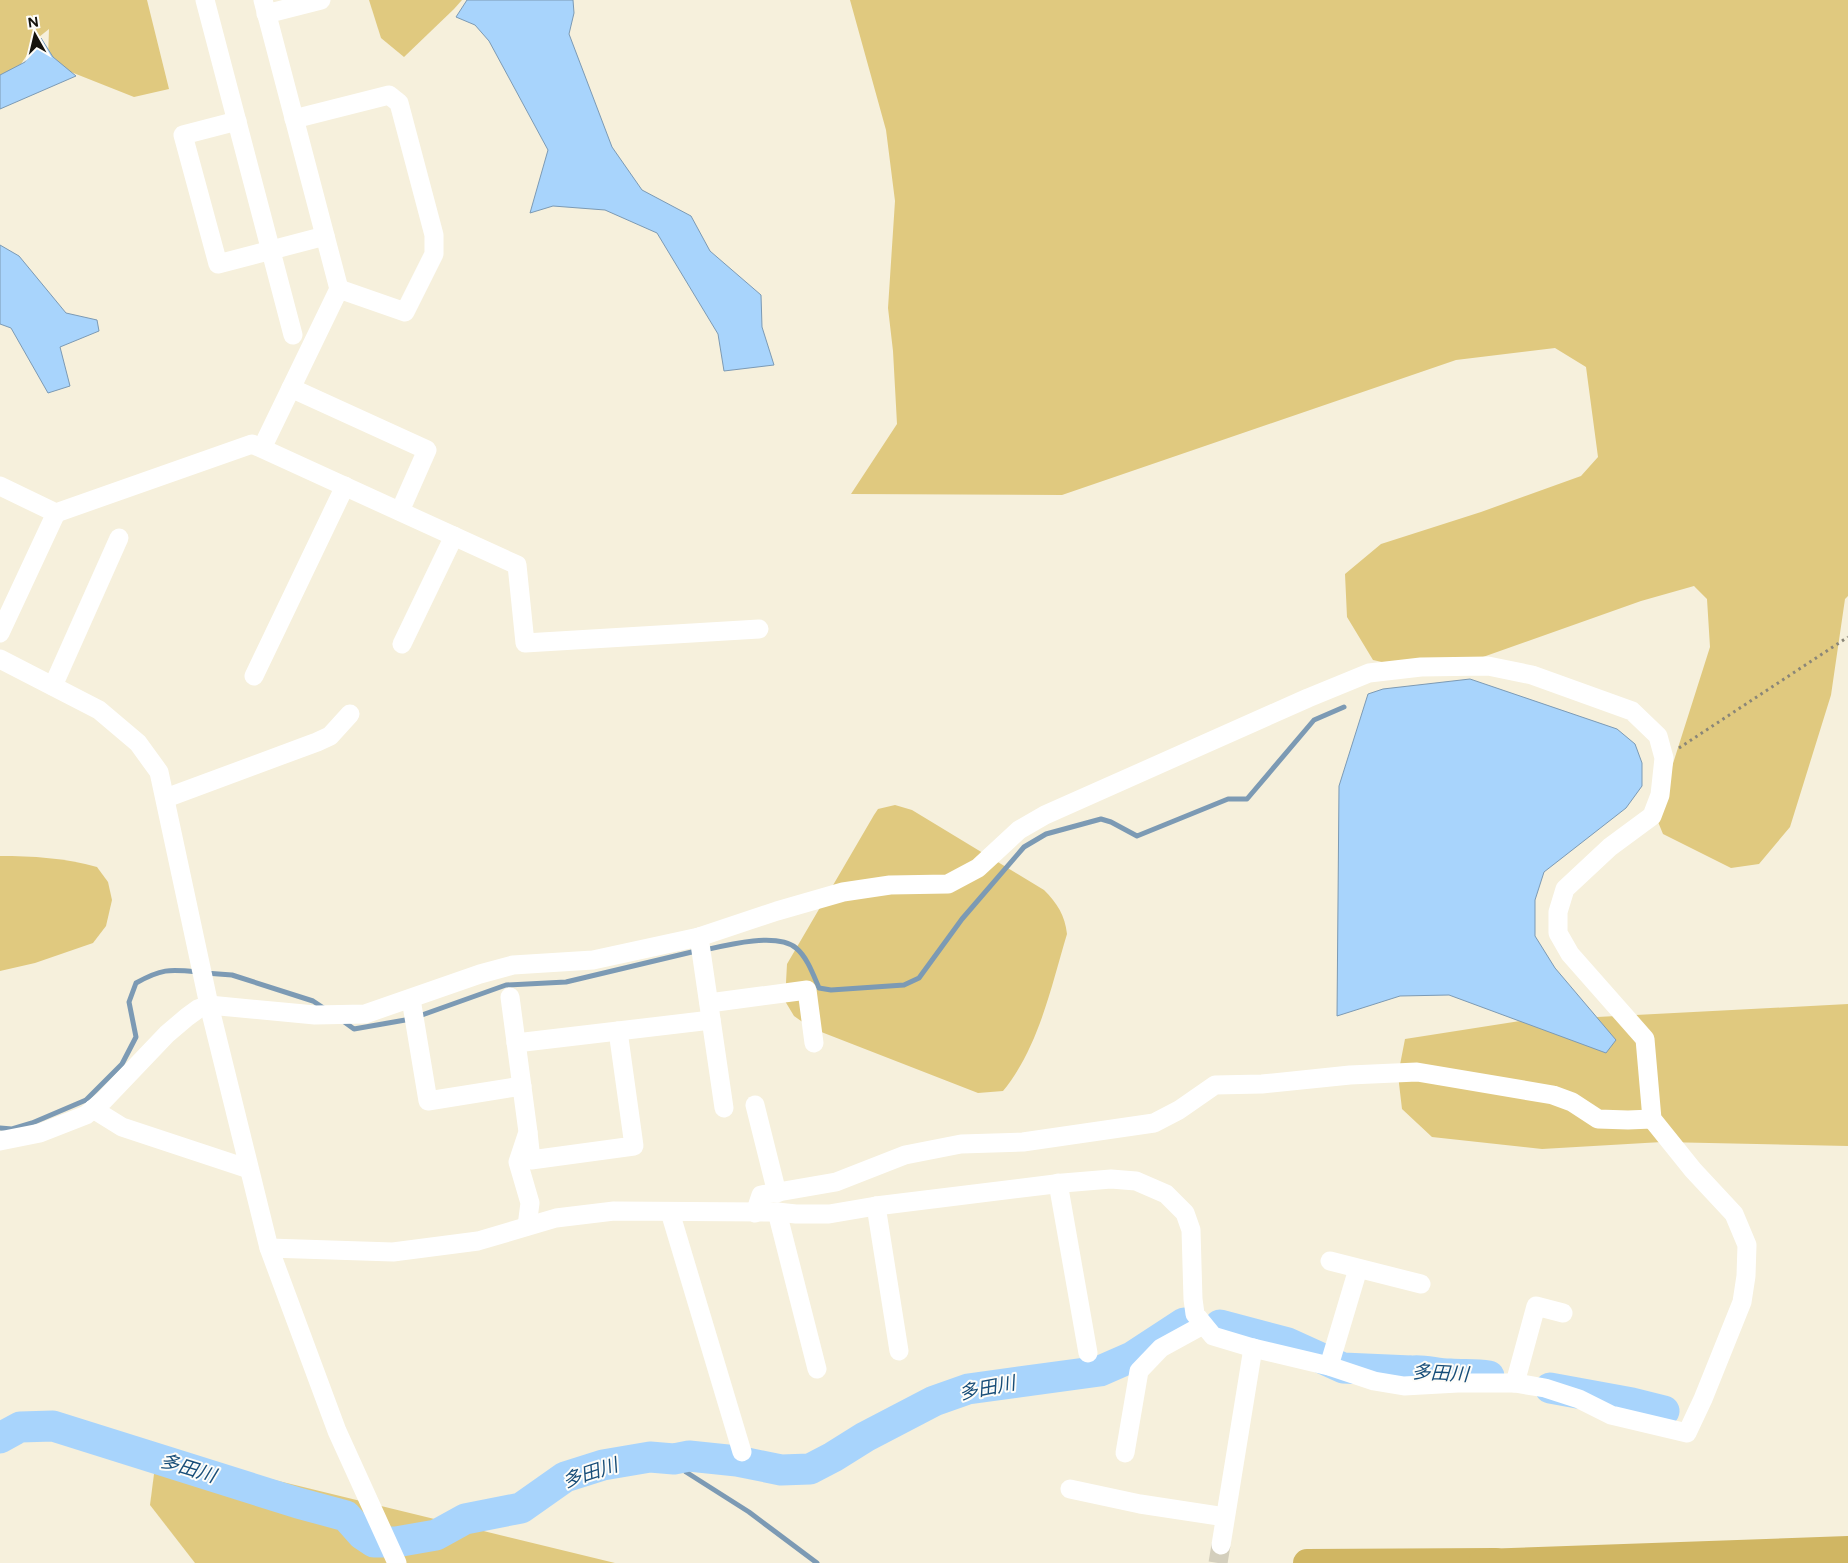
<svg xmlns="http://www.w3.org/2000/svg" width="1848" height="1563" font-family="Figtree,'Noto Sans JP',sans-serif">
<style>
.green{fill:#e0c97f}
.water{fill:#a8d4fc;stroke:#7c9ab4}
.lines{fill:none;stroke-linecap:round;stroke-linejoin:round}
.stream{stroke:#7c9ab4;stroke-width:5}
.river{stroke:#a8d4fc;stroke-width:31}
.minor-tunnel{stroke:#d4cfbd;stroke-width:19;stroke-dasharray:19 9;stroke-linecap:butt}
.path{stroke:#8a8678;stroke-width:3;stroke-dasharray:2.5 4;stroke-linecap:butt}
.minor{stroke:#fff;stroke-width:19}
.highway{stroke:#d0b663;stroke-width:28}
.labels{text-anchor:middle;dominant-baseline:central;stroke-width:4;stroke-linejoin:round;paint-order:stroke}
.water-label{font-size:19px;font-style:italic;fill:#184e79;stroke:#fefdf9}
</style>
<rect width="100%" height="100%" fill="#f6f0dc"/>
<!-- green -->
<g class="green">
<polygon points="0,0 147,0 169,89 134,97 71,72 48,58 49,29 39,37 19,67 0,79"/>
<polygon points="369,0 462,0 454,9 404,57 381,38"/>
<polygon points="850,0 1848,0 1848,596 1845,599 1831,695 1790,827 1759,864 1731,868 1663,834 1656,817 1710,647 1707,599 1694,586 1641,601 1435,674 1373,660 1347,617 1345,574 1381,544 1481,512 1581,476 1598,457 1586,367 1555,348 1456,360 1062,495 851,494 897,424 893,351 888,308 895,201 886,130"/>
<path d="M895,805l17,5 132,80c13,13 21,25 23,44 -16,53 -28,113 -64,157l-25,2 -167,-65 -17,-12 -9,-15 2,-37 87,-149 4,-6z"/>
<path d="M0,856c32,0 66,2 97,11l11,15 4,18 -6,26 -13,17 -58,20 -35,8z"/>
<polygon points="1848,1004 1848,1146 1662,1142 1542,1149 1432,1137 1402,1109 1398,1075 1405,1039 1520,1021"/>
<polygon points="163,1466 229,1469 615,1563 195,1563 150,1505 154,1474"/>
</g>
<!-- water -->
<g class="water">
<polygon points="467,0 573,0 574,13 569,34 612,147 642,190 691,216 710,251 761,295 762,327 774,365 724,371 718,334 657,233 605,210 553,206 530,213 548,150 489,41 475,25 456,17"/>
<polygon points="41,38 53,57 76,76 0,109 0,75 25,62"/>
<polygon points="0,245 19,256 66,313 97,320 99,331 60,347 70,386 48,393 11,328 0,324"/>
<polygon points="1470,679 1617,729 1635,744 1642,763 1642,786 1626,808 1544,872 1535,900 1535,936 1555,968 1616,1040 1606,1053 1449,995 1400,996 1337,1016 1339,786 1368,694 1383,689"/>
</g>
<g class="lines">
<!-- stream -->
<g class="stream">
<path d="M705,950c21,-5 72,-18 91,-2 11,9 17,26 23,40l12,2 73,-5 15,-7 43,-59 62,-72 22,-13 55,-15 10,3 26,14 91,-37h19l67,-79 30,-13"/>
<polyline points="205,973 232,975 313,1001 325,1009"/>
<polyline points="419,1016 506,985 566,982 696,951"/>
<polyline points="343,1021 354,1029 411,1019"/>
<path d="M0,1128l12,1 20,-6 54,-23 36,-36 14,-27 -7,-35 7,-19c25,-14 33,-14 61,-11"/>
<polyline points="674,1459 686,1472 749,1512 817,1563"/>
</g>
<!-- river -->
<g class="river">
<path d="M1220,1325l68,18 55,25 68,3c13,-2 25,3 39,3 13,1 25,0 39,2"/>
<polyline points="1550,1388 1632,1403 1664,1411"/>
<polyline points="0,1438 20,1427 53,1426 298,1503 346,1516 362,1534 374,1542 396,1542 436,1535 465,1519 521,1508 565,1477 603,1465 650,1457 674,1459 689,1456 737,1461 781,1470 810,1469 833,1457 865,1437 934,1401 968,1389 1100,1371 1132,1357 1184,1323"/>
</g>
<!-- minor-tunnel -->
<polyline class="minor-tunnel" points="1218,1563 1221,1545"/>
<!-- path -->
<polyline class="path" points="1679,748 1848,637"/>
<!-- minor -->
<g class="minor">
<polyline points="205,0 293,335"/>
<polyline points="266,14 321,0"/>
<polyline points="294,119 389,95 399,103 434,235 434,254 405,312 339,289"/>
<polyline points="237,121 183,135 218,264 325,236"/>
<polyline points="291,388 427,450 400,511"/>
<polyline points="262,448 339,289 263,0"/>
<polyline points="0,486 56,513 252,444 517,565 525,643 759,629"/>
<polyline points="0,633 56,513"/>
<polyline points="402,644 454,536"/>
<polyline points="0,659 99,710 138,743 159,772 209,1005 269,1248 337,1431 397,1563"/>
<polyline points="254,676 345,486"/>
<polyline points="53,686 119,538"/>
<polyline points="166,798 317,742 330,736 350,714"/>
<polyline points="699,937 724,1108"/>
<polyline points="510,997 528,1132 518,1162 530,1203 527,1226"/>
<polyline points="411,999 428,1101 522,1086"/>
<polyline points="709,1003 807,990 814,1043"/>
<polyline points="516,1043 711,1020"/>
<polyline points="755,1105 777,1193"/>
<polyline points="93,1109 122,1127 249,1169"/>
<polyline points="528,1132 531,1160 634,1146 618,1031"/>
<polyline points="0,1141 40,1133 86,1115 104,1100 167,1034 187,1017 198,1009 209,1005 315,1015 365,1014 480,974 513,965 593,960 699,937 777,911 843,892 890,885 948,884 978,868 1019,830 1045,815 1308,698 1369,673 1421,667 1488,666 1532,675 1632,711 1658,736 1664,758 1660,795 1652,816 1610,847 1565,889 1558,912 1558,933 1570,954 1645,1039 1652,1119 1693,1170 1734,1214 1747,1245 1746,1276 1742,1302 1703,1399 1687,1433 1611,1415 1579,1399 1545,1388 1515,1383 1458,1383 1404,1386 1374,1381 1329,1366 1253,1348 1213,1336 1195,1314 1193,1299 1191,1230 1185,1213 1166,1194 1136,1181 1111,1179 1063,1183 876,1206 829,1214 796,1214 777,1212 614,1211 556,1218 478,1241 393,1252 269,1248"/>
<polyline points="1058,1183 1088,1353"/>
<polyline points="876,1206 899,1351"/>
<polyline points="670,1212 742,1452"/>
<polyline points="777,1212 817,1369"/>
<polyline points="755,1213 761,1195 836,1182 905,1155 961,1144 1023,1142 1154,1123 1179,1110 1215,1085 1262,1084 1350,1075 1417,1072 1553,1095 1572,1102 1598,1119 1628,1120 1652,1119"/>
<polyline points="1330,1261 1421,1284"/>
<polyline points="1329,1366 1358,1269"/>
<polyline points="1515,1383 1536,1306 1563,1313"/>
<polyline points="1125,1453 1139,1371 1161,1348 1203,1325"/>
<polyline points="1070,1489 1140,1504 1225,1517"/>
<polyline points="1221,1545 1253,1348"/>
</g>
<!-- highway -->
<g class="highway">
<polyline points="1307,1563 1496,1562"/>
<polyline points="1482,1563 1848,1550"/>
</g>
</g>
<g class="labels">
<!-- water labels -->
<g class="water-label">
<text transform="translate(1440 1373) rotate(3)">多田川</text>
<text transform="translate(987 1388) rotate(-11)">多田川</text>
<text transform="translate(188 1468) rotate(17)">多田川</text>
<text transform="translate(590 1473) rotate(-18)">多田川</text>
</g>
</g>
<!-- north arrow -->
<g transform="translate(35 35) rotate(352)" stroke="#fefdf9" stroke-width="4" paint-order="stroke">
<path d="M0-4L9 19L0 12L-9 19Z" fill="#15130c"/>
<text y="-8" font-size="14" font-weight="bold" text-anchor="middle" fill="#15130c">N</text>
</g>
</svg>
